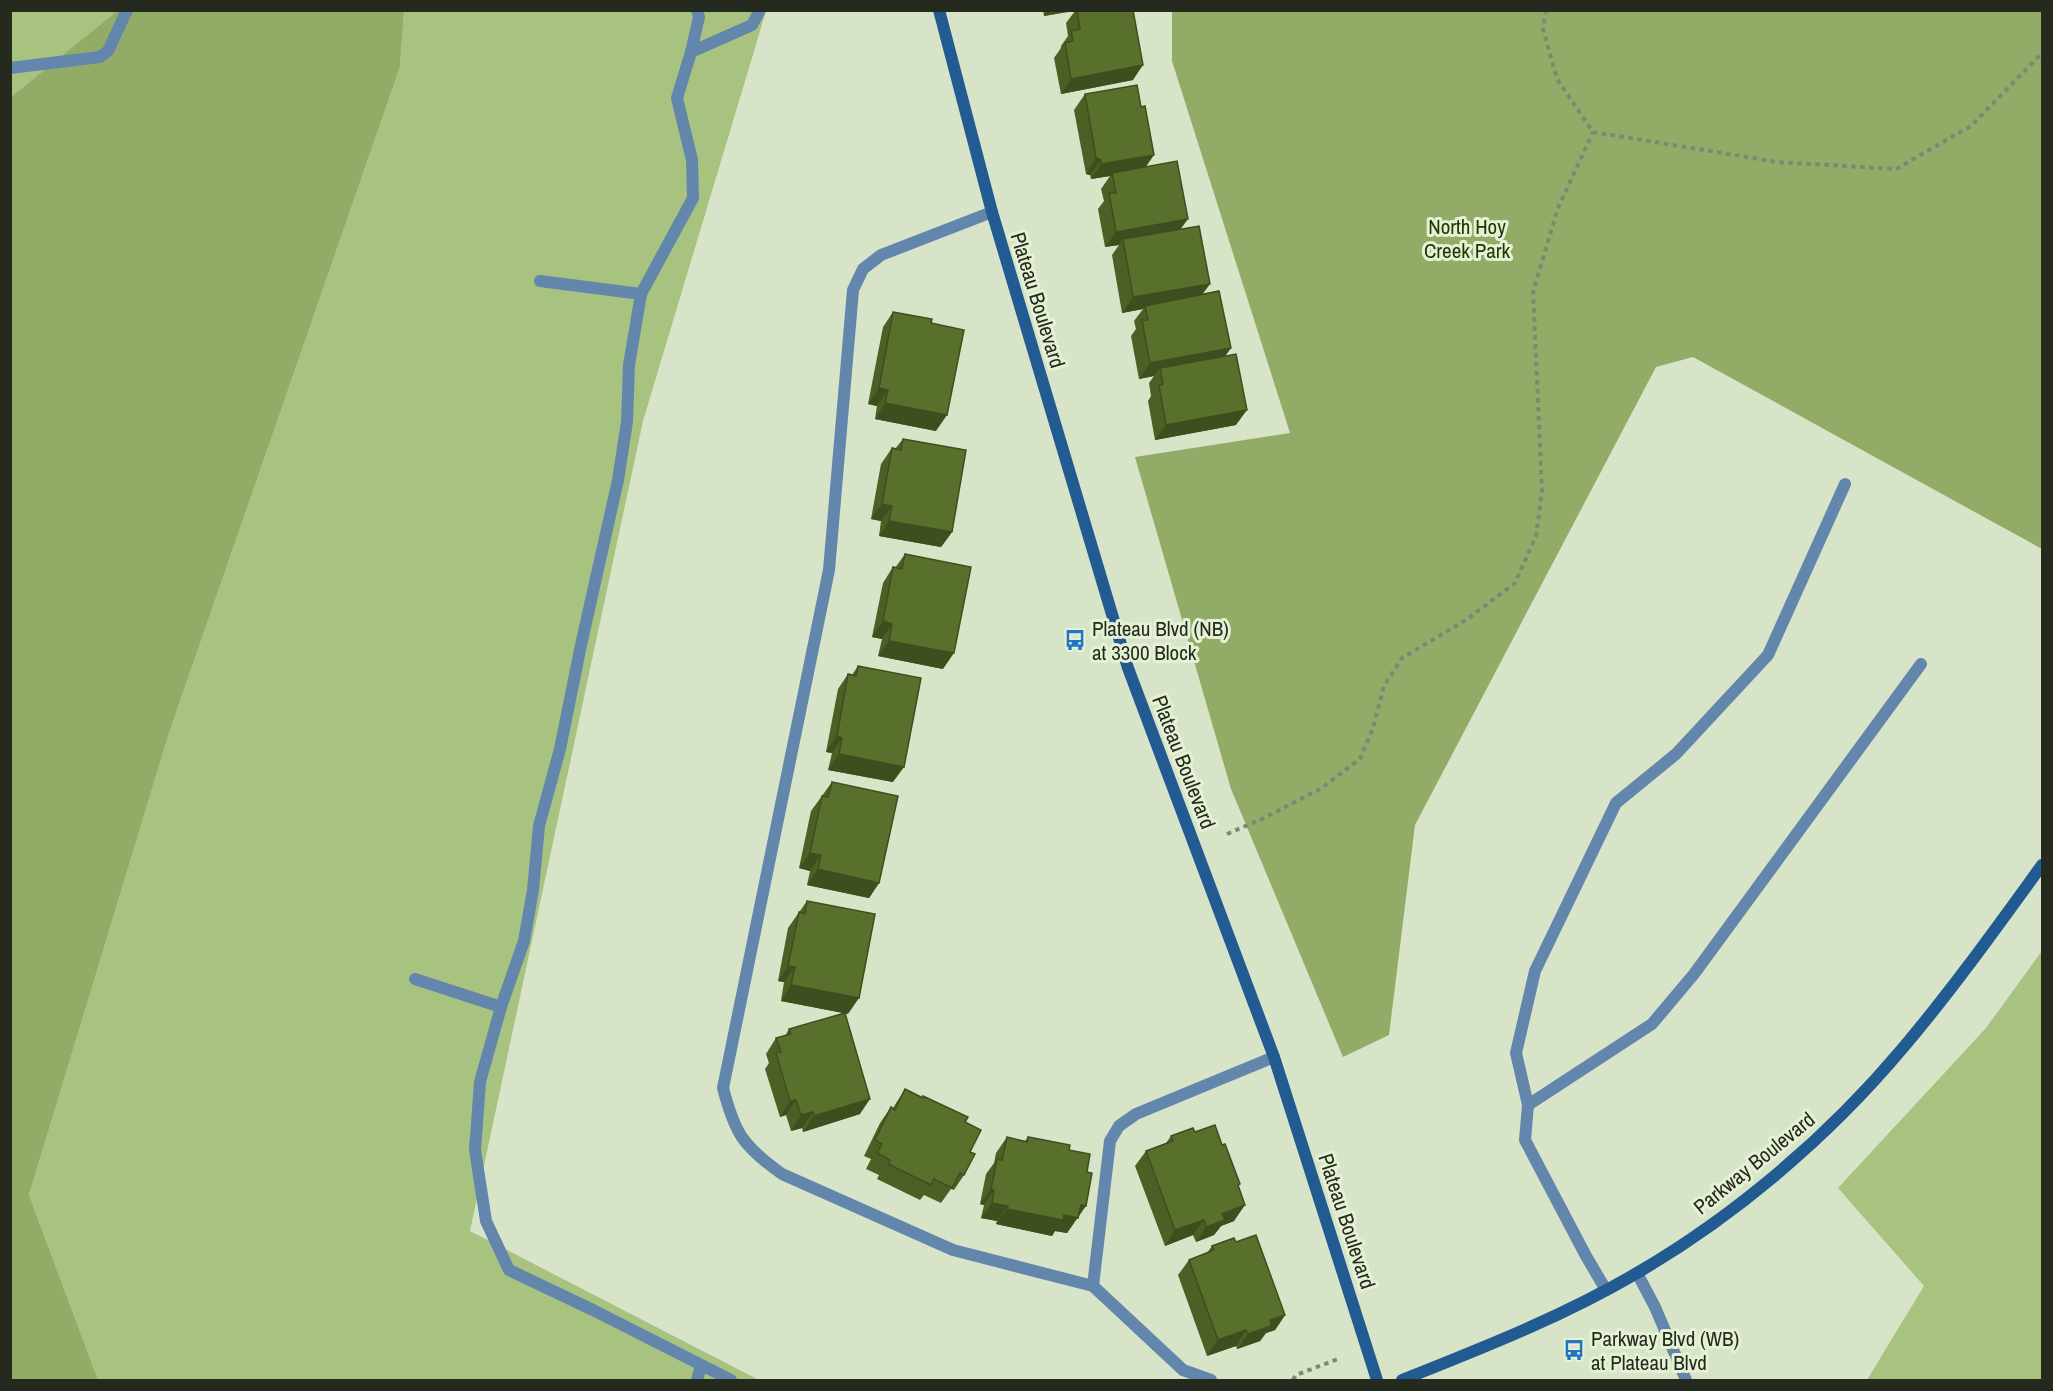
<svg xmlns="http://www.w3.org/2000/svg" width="2053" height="1391" font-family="'Archivo Narrow',sans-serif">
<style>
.green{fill:#a8c280}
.forest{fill:#92ac67}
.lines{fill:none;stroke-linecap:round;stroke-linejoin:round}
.path{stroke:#7e8773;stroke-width:4;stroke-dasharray:4.5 4.5;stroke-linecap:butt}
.lane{stroke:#6386ad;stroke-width:12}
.secondary{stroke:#225b92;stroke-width:12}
.wall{fill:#4c6026}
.shaded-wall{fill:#3e4e1f}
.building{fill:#58702c;stroke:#3e4e1f;stroke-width:1.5}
.labels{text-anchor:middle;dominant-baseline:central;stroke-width:6;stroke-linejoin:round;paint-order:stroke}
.park-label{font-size:21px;fill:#253501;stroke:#e5f1d4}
.street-label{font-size:21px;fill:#252a1f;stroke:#e5f1d4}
.poi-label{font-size:21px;fill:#252a1f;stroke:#e5f1d4;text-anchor:start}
</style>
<rect width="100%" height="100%" fill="#d8e4c7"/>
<!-- green -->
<g class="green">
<polygon points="11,11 117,11 11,98"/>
<polygon points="404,11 766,11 643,421 470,1231 759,1380 98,1380 29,1195 169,733 400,67"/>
<polygon points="2042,951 2042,1380 1867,1380 1924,1286 1838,1188 1986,1028"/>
</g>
<!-- forest -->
<g class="forest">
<polygon points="117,11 404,11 400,67 169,733 29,1195 98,1380 11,1380 10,98"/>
<polygon points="1172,11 2042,11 2042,549 1693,357 1656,367 1415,825 1389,1035 1343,1057 1231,789 1135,457 1290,433 1172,61"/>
</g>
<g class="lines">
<!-- path -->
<g class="path">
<polyline points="1546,10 1543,29 1557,79 1593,132 1777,162 1896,169 1971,126 2042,53"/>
<polyline points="1227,834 1262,819 1320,789 1360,759 1373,728 1384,686 1402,658 1466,620 1515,583 1536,536 1542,491 1533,292 1558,208 1593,132"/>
<polyline points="1293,1380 1296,1375 1338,1359"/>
</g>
<!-- lane -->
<g class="lane">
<polyline points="691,52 699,17 697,10"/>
<polyline points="10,68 100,57 108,51 127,10"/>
<path d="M992,212l-111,43 -18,14 -10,21 -24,280 -106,518c12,46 20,58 59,86l171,76 140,36 90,84 28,10"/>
<polyline points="540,281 641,294 693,198 692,160 677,98 691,52 752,25 760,10"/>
<polyline points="415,979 501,1007 524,941 533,890 539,826 560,749 581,645 618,480 627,422 629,365 641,294"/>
<polyline points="501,1007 480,1082 475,1150 486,1221 509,1270 593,1310 731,1380"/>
<polyline points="1528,1105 1516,1053 1535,971 1616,803 1676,754 1768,655 1845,484"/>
<polyline points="1637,1273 1655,1307 1686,1380"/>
<polyline points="1093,1286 1110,1141 1119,1126 1136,1114 1274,1057"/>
<polyline points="1606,1290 1586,1256 1525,1140 1528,1105 1652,1024 1694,974 1921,664"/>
<polyline points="697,1380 701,1366"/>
</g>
<!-- secondary -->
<g class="secondary">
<polyline points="939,10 992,212 1128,668 1274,1057 1377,1380"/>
<path d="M1402,1380c80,-32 160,-63 235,-107 99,-58 191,-136 265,-224 50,-59 95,-122 140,-184"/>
</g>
</g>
<!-- wall -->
<g class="wall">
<polygon points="1043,10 1133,10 1133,80 1061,94 1054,58 1061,48 1061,46 1068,36 1066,23 1075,11 1044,16"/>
<polygon points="1085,94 1146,167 1181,229 1202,295 1231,348 1225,356 1236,425 1155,440 1148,401 1151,396 1149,383 1154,376 1139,379 1131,336 1136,329 1134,321 1143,309 1122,313 1112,255 1119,245 1105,247 1098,209 1104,201 1101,189 1110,176 1091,179 1090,175 1086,174 1074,110"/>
<polygon points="893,312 931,323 936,431 875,419 877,406 868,404 883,327"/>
<polygon points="903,439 952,532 941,547 879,536 881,521 871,519 881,464 892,448 895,449"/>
<polygon points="905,554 943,669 878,656 882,639 872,637 883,583 893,567 895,568"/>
<polygon points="858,666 893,782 828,770 832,753 826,752 838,689 848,674 852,675"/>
<polygon points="832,782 879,883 869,898 807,885 810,871 799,868 811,811"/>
<polygon points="807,901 848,1014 845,1013 860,1114 803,1132 802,1128 791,1131 786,1115 780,1117 765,1069 769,1063 766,1054 776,1038 785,1036 789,1029 844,1013 781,1001 784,982 778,981 788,928"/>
<polygon points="905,1089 922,1098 923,1096 965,1122 970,1152 964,1175 954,1190 951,1189 941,1203 924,1195 920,1200 877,1179 879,1175 866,1169 871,1159 864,1156 880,1123 891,1107 893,1108"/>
<polygon points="1195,1132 1238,1187 1234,1221 1221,1226 1214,1235 1196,1242 1193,1235 1165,1246 1135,1166 1146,1151 1166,1143 1171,1136"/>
<polygon points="1007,1137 1025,1141 1028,1137 1069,1150 1078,1216 1067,1233 1055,1231 1052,1236 996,1224 997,1221 981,1218 984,1205 980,1204 986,1174 994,1163 996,1153"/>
<polygon points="1236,1242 1285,1315 1275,1330 1266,1333 1260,1341 1237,1349 1236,1346 1207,1356 1178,1275 1189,1260 1207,1253 1212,1246"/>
</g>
<!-- shaded-wall -->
<g class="shaded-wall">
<polygon points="1048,10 1075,10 1044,16"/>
<polygon points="1143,65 1133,80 1061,94 1071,79"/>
<polygon points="1154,155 1143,171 1112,173 1110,176 1091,179 1101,164"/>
<polygon points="1096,158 1101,160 1090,175 1086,174"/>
<polygon points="1188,219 1177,234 1123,239 1119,245 1105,247 1116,232"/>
<polygon points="1210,284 1199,299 1145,306 1143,309 1122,313 1133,297"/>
<polygon points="1231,348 1220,363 1160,368 1154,376 1139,379 1150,363"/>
<polygon points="879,388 888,390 877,406 868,404"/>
<polygon points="885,403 947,415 936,431 875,419"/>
<polygon points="1247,410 1236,425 1155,440 1166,425"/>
<polygon points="882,504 892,506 881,521 871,519"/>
<polygon points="889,521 952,532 941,547 879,536"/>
<polygon points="883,621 892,624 882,639 872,637"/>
<polygon points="889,641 954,653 943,669 878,656"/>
<polygon points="837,736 842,738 832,753 826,752"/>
<polygon points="839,754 904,767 893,782 828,770"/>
<polygon points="810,853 821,855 810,871 799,868"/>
<polygon points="818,869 879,883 869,898 807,885"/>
<polygon points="788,966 795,967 784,982 778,981"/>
<polygon points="791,985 859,998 848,1014 781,1001"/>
<polygon points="870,1099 860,1114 803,1132 814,1116"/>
<polygon points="796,1100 786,1115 780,1117 790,1101"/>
<polygon points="813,1112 802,1128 791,1131 801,1115"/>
<polygon points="991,1189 994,1190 984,1205 980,1204"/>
<polygon points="992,1203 1008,1206 997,1221 981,1218"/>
<polygon points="1081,1205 1086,1206 1067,1233 1055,1231 1052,1236 996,1224 1007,1209 1064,1215"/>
<polygon points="1245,1205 1234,1221 1221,1226 1214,1235 1196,1242 1206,1227 1222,1214"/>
<polygon points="1204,1220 1193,1235 1165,1246 1175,1230"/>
<polygon points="1285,1315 1275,1330 1266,1333 1260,1341 1237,1349 1248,1334 1270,1320"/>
<polygon points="1246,1330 1236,1346 1207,1356 1218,1340"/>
</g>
<!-- building -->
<g class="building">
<polygon points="1077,10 1133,10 1143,65 1071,79 1065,43 1073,41 1071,31 1080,29"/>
<polygon points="1137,85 1141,107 1145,106 1154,155 1101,164 1101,160 1096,158 1085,94"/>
<polygon points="1177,161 1188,219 1116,232 1109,193 1116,193 1112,173"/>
<polygon points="1199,226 1210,284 1133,297 1123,239"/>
<polygon points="1219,291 1231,348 1150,363 1142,320 1148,320 1145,306"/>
<polygon points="893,312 932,319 931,323 964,330 947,415 885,403 888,390 879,388"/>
<polygon points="1236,354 1247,410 1166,425 1159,386 1163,384 1160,368"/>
<polygon points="903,439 966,450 952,532 889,521 892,506 882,504 892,448 901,450"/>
<polygon points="905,554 971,567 954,653 889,641 892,624 883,621 893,567 902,569"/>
<polygon points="858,666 921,678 904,767 839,754 842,738 837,736 848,674 856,676"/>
<polygon points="832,782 898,796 879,883 818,869 821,855 810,853 822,796 828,797"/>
<polygon points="807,901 875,914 859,998 791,985 795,967 788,966 799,912 805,914"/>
<polygon points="845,1013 870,1099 814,1116 813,1112 801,1115 796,1100 790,1101 776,1053 781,1052 776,1038 791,1034 789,1029"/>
<polygon points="905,1089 923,1098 923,1096 968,1117 965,1122 981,1130 970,1152 975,1154 964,1175 960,1173 952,1188 934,1179 931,1185 888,1164 890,1160 877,1153 882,1144 875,1140 891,1107 895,1110"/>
<polygon points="1215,1125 1222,1145 1225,1144 1240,1184 1238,1185 1245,1205 1222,1214 1225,1220 1206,1227 1204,1220 1175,1230 1146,1151 1173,1141 1171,1136 1193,1128 1195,1132"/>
<polygon points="1007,1137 1027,1142 1028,1137 1070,1145 1069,1150 1090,1154 1087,1172 1092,1173 1086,1206 1081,1205 1078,1218 1064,1215 1063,1220 1007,1209 1008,1206 992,1203 994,1190 991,1189 997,1159 1002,1160"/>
<polygon points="1256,1235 1285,1315 1270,1320 1271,1326 1248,1334 1246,1330 1218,1340 1189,1260 1214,1250 1212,1246 1234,1238 1236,1242"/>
</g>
<!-- icons -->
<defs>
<symbol id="bus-bare" viewBox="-9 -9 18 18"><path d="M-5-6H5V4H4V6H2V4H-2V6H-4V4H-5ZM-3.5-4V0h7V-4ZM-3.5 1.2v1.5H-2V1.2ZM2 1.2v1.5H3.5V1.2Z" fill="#2175c3" stroke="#e5f1d4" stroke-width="2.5" paint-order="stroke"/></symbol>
</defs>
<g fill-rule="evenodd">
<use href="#bus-bare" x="1060" y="625" width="30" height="30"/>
<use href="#bus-bare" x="1559" y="1335" width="30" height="30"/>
</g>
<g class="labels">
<!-- park labels -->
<g class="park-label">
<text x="1467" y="226">North Hoy<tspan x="1467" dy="24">Creek Park</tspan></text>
</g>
<!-- street labels -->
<g class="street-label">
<text transform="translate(1038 300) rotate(73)">Plateau Boulevard</text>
<text transform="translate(1184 762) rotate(69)">Plateau Boulevard</text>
<text transform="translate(1754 1163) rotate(-39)">Parkway Boulevard</text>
<text transform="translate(1347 1221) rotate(72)">Plateau Boulevard</text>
</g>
<!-- poi labels -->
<g class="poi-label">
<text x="1092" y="628">Plateau Blvd (NB)<tspan x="1092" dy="24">at 3300 Block</tspan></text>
<text x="1591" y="1338">Parkway Blvd (WB)<tspan x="1591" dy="24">at Plateau Blvd</tspan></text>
</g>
</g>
<!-- border -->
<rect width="2053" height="1391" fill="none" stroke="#252a1f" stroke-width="24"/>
</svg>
